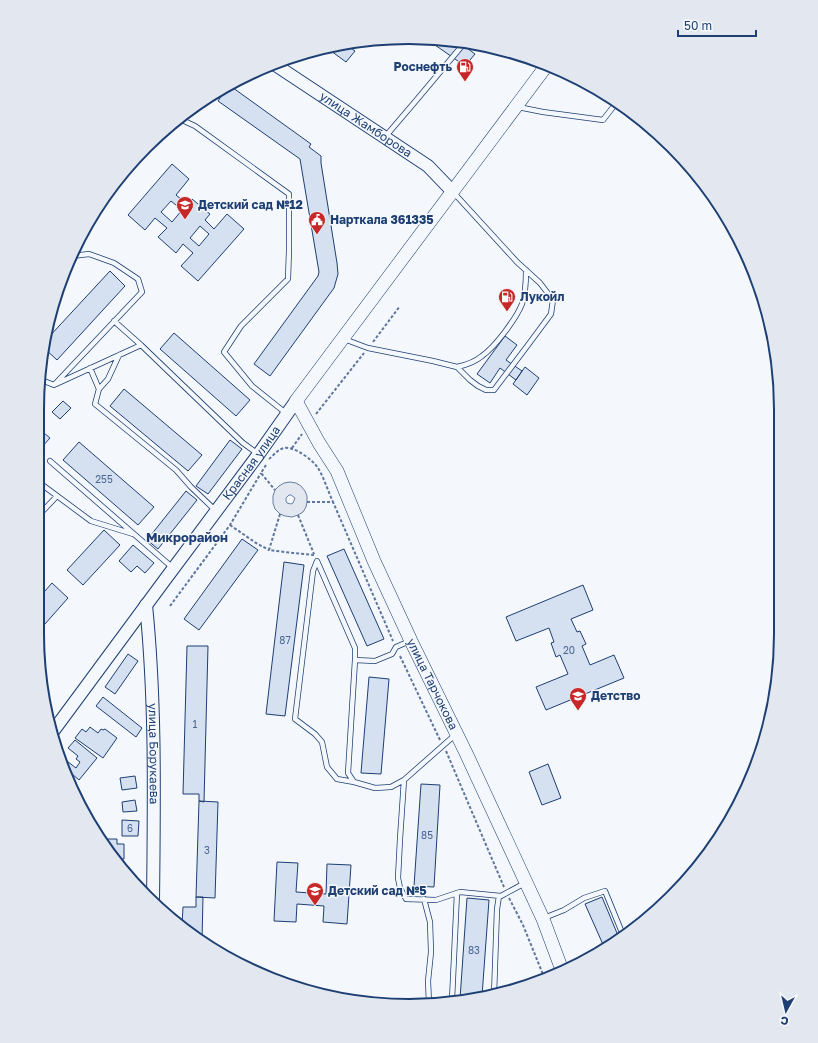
<svg xmlns="http://www.w3.org/2000/svg" width="818" height="1043" font-family="'Golos Text',sans-serif">
<style>
.parking{fill:#e3e8f0;stroke:#687fa3;fill-rule:evenodd}
.building{fill:#d5e0f0;stroke:#1d3f73;fill-rule:evenodd}
.lines{fill:none;stroke-linecap:round;stroke-linejoin:round}
.service-casing{stroke:#1d3f73;stroke-width:6}
.tertiary-casing{stroke:#1d3f73;stroke-width:14}
.secondary-casing{stroke:#1d3f73;stroke-width:14}
.path{stroke:#5e769c;stroke-width:2;stroke-dasharray:3 2;stroke-linecap:butt}
.service{stroke:#f4f7fb;stroke-width:4.5}
.tertiary{stroke:#f4f7fb;stroke-width:12}
.secondary{stroke:#f4f7fb;stroke-width:13}
.labels{text-anchor:middle;stroke-width:3;stroke-linejoin:round;paint-order:stroke}
.number-label{font-size:10px;fill:#4b6792}
.poi-label{font-size:12px;font-weight:bold;fill:#1d3f73;stroke:#f4f7fb;text-anchor:start}
.street-label{font-size:12px;fill:#1d3f73;stroke:#f4f7fb}
.neighbourhood-label{font-size:13px;font-weight:bold;fill:#1d3f73;stroke:#f4f7fb}
.rim{fill:none;stroke:#1d3f73;stroke-width:2}
</style>
<rect width="100%" height="100%" fill="#f4f7fb"/>
<!-- parking -->
<path class="parking" d="M290 482 296 483 301 486 305 491 307 496V502L306 507 303 512 298 515 292 517 285 516 280 514 275 509 273 503V496L275 490 279 486 284 483ZM289 495H291L295 498 293 503 291 504 287 503 286 501V498Z"/>
<!-- building -->
<path class="building" d="M440 39 459 42 475 54 465 66 435 45Z
M345 44 355 51 346 62 327 48Z
M229 85 311 144 309 147 321 156V163L337 263 338 274 334 288 270 376 254 364 318 276 319 272 300 159 218 101Z
M172 164 189 179 176 195 187 204 192 199 210 214 205 220 214 229 227 214 244 229 198 281 181 266 193 253 183 244 176 253 158 237 167 228 155 218 145 230 128 215ZM171 201 182 210 172 222 161 212ZM200 226 209 234 199 246 190 238Z
M110 271 125 286 57 360 45 349 47 339Z
M174 333 250 400 236 416 160 349Z
M505 336 517 345 506 360 522 371 516 380 500 368 490 383 477 374Z
M525 367 539 378 527 395 513 384Z
M124 389 202 455 188 471 110 406Z
M63 401 71 408 60 419 52 412Z
M38 428 50 438 40 449 38 447Z
M230 440 242 449 208 494 196 486Z
M79 442 154 507 138 525 63 460Z
M186 491 197 500 158 549 147 540Z
M104 530 120 545 83 585 67 570Z
M242 539 258 550 199 630 184 619Z
M133 545 154 563 145 573 137 566 131 572 119 561Z
M344 549 384 639 367 646 327 556Z
M284 562 304 565 285 716 266 714Z
M52 583 68 598 37 633V600Z
M583 585 593 610 571 619 577 632 580 631 586 644 582 646 590 665 614 655 624 678 546 710 536 687 568 674 560 655 556 657 551 643 554 642 549 628 516 641 506 617Z
M187 646H208L204 802 199 801V794H183Z
M128 654 138 661 115 694 105 687Z
M369 677 389 679 381 774 361 773Z
M103 697 142 728 136 737 96 706Z
M90 727 98 733 101 729 103 730 105 729 117 738 103 758 75 738 82 729 86 732Z
M75 740 97 758 79 780 65 768 62 759 63 758 76 768 80 762 76 759 78 756 68 748Z
M548 764 561 798 542 805 529 772Z
M135 776 137 788 122 790 120 778Z
M421 784 440 785 434 887 414 886Z
M135 800 137 811 123 812 122 802Z
M199 801 218 802 215 898 196 897Z
M122 820 139 821 138 836H122Z
M104 839H117V844H124V859H119L118 861 104 842Z
M277 862 298 863 296 892 326 894 327 864 351 865 347 924 323 922 324 906 297 904 296 922 274 921Z
M196 897H203L202 940 182 925 183 907H196Z
M602 897 619 938 605 949 585 904Z
M467 898 489 900 482 996 460 999Z"/>
<g class="lines">
<defs>
<path id="service" d="M525 57 544 67
M518 107 543 112 603 120 617 102
M182 120 195 126 289 194V250L288 279 241 326 224 352 252 386 287 414
M385 137 414 103 461 47 467 43
M114 321 141 345 243 443 258 454
M344 339 368 348 433 361 457 367 470 380 478 386 486 390H494L528 345 551 314 553 300 540 283 517 262 453 192
M457 367C466 365 475 362 482 356 495 347 516 319 522 304 526 293 526 281 526 270
M90 368 99 389 95 404 176 470 191 487 215 510
M39 379 54 385 142 292 138 279 114 263 89 254 72 256
M56 384 141 345
M99 389 108 379 119 355
M50 461 173 568
M37 481 91 521 133 534
M37 517 57 496
M355 660 348 773 354 782 375 788 391 787 404 780
M455 735 404 780 400 839 398 878 400 888 406 899 436 900 460 892 501 896 525 883
M354 782 337 779 327 767 322 742 315 734 295 719 313 571 317 561 355 648V660L375 661 392 654 396 647 410 641
M424 899 430 922 431 952 428 981 429 1003
M544 918 564 910 584 898 605 891 623 935
M494 995 497 909 499 896
M452 1000 457 893"/>
<g id="tertiary">
<path id="s1" d="M274 64 428 166 452 191"/>
<path id="s2" d="M146 605C156 704 154 803 153 903"/>
<path id="s3" d="M51 734 164 581 258 455 296 401"/>
</g>
<g id="secondary">
<path id="s4" d="M547 65 296 401 319 443 337 471 374 561 411 641 466 753 543 919 562 970"/>
</g>
</defs>
<!-- service casing -->
<use href="#service" class="service-casing"/>
<!-- tertiary casing -->
<use href="#tertiary" class="tertiary-casing"/>
<!-- secondary casing -->
<use href="#secondary" class="secondary-casing"/>
<!-- path -->
<path class="path" d="M373 342 400 306
M316 414 364 353
M292 448 302 434
M269 459C273 456 278 449 284 448 294 446 313 460 318 468 324 478 328 491 333 502
M266 465 261 473 275 490
M307 502H333L393 641
M280 514 269 550 293 553 314 555
M298 515 314 554
M230 525 256 543 269 550
M170 606 230 525 261 473
M400 656 440 740
M446 751 504 887
M509 898 523 925 544 977"/>
<!-- service -->
<use href="#service" class="service"/>
<!-- tertiary -->
<use href="#tertiary" class="tertiary"/>
<!-- secondary -->
<use href="#secondary" class="secondary"/>
</g>
<!-- icons -->
<defs>
<symbol id="fuel-pin" viewBox="-11 -11 22 30"><path d="M0 17L-7.5 6A9.5 9.5 0 1 1 7.5 6Z" fill="#c62828" stroke="#f4f7fb"/><path d="M-5.5-6h7V0h2V4h1.3V-2.5L3-4.5l.8-.8L6-3V5H2.5V1h-1V6h-7ZM-4.2-4.7v3.2H.2V-4.7Z" fill="#fff"/></symbol>
<symbol id="school-pin" viewBox="-11 -11 22 30"><path d="M0 17L-7.5 6A9.5 9.5 0 1 1 7.5 6Z" fill="#c62828" stroke="#f4f7fb"/><path d="M0-5L7-2L0 1L-7-2ZM-4 1L0 2.5L4 1V4Q0 6-4 4Z" fill="#fff"/></symbol>
<symbol id="civic-pin" viewBox="-11 -11 22 30"><path d="M0 17L-7.5 6A9.5 9.5 0 1 1 7.5 6Z" fill="#c62828" stroke="#f4f7fb"/><path d="M-.6-6.5H3V-4.5H.6V-3L4-1V1h2V6H-6V1h2V-1L-.6-3ZM-1.2 2.5V6h2.4V2.5Z" fill="#fff"/></symbol>
</defs>
<g fill-rule="evenodd">
<use href="#fuel-pin" x="455" y="57" width="20" height="27"/>
<use href="#school-pin" x="175" y="195" width="20" height="27"/>
<use href="#civic-pin" x="307" y="210" width="20" height="27"/>
<use href="#fuel-pin" x="497" y="287" width="20" height="27"/>
<use href="#school-pin" x="568" y="686" width="20" height="27"/>
<use href="#school-pin" x="305" y="881" width="20" height="27"/>
</g>
<g class="labels">
<!-- number labels -->
<g class="number-label">
<text x="104" y="483">255</text>
<text x="285" y="644">87</text>
<text x="569" y="654">20</text>
<text x="195" y="728">1</text>
<text x="130" y="832">6</text>
<text x="427" y="839">85</text>
<text x="207" y="854">3</text>
<text x="474" y="954">83</text>
</g>
<!-- poi labels -->
<g class="poi-label">
<text x="452" y="71" text-anchor="end">Роснефть</text>
<text x="198" y="209">Детский сад №12</text>
<text x="330" y="224">Нарткала 361335</text>
<text x="520" y="301">Лукойл</text>
<text x="591" y="700">Детство</text>
<text x="328" y="895">Детский сад №5</text>
</g>
<!-- street labels -->
<g class="street-label">
<text dy="4" stroke="none"><textPath href="#s1" startOffset="110">улица Жамборова</textPath></text>
<text dy="4" stroke="none"><textPath href="#s3" startOffset="337">Красная улица</textPath></text>
<text dy="4" stroke="none"><textPath href="#s4" startOffset="734">улица Тарчокова</textPath></text>
<text dy="4" stroke="none"><textPath href="#s2" startOffset="149">улица Борукаева</textPath></text>
</g>
<!-- neighbourhood labels -->
<g class="neighbourhood-label">
<text x="187" y="542">Микрорайон</text>
</g>
</g>
<!-- crop -->
<path d="M0 0H818V1043H0ZM409 44H409A365 365 0 0 1 774 409V634A365 365 0 0 1 409 999H409A365 365 0 0 1 44 634V409A365 365 0 0 1 409 44Z" fill="#e3e8f0" fill-rule="evenodd"/>
<path class="rim" d="M409 44H409A365 365 0 0 1 774 409V634A365 365 0 0 1 409 999H409A365 365 0 0 1 44 634V409A365 365 0 0 1 409 44Z"/>
<!-- north arrow -->
<g transform="translate(786 1011) rotate(188)" stroke="#f4f7fb" stroke-width="3" paint-order="stroke">
<path d="M0-3L7 15L0 10L-7 15Z" fill="#1d3f73"/>
<text y="-6" font-size="11" font-weight="bold" text-anchor="middle" fill="#1d3f73">С</text>
</g>
<!-- scale -->
<path d="M678 30v6h78v-6" fill="none" stroke="#1d3f73" stroke-width="2"/>
<text x="684" y="30" font-size="12" fill="#1d3f73" stroke="#f4f7fb" stroke-width="3" paint-order="stroke">50 m</text>
</svg>
